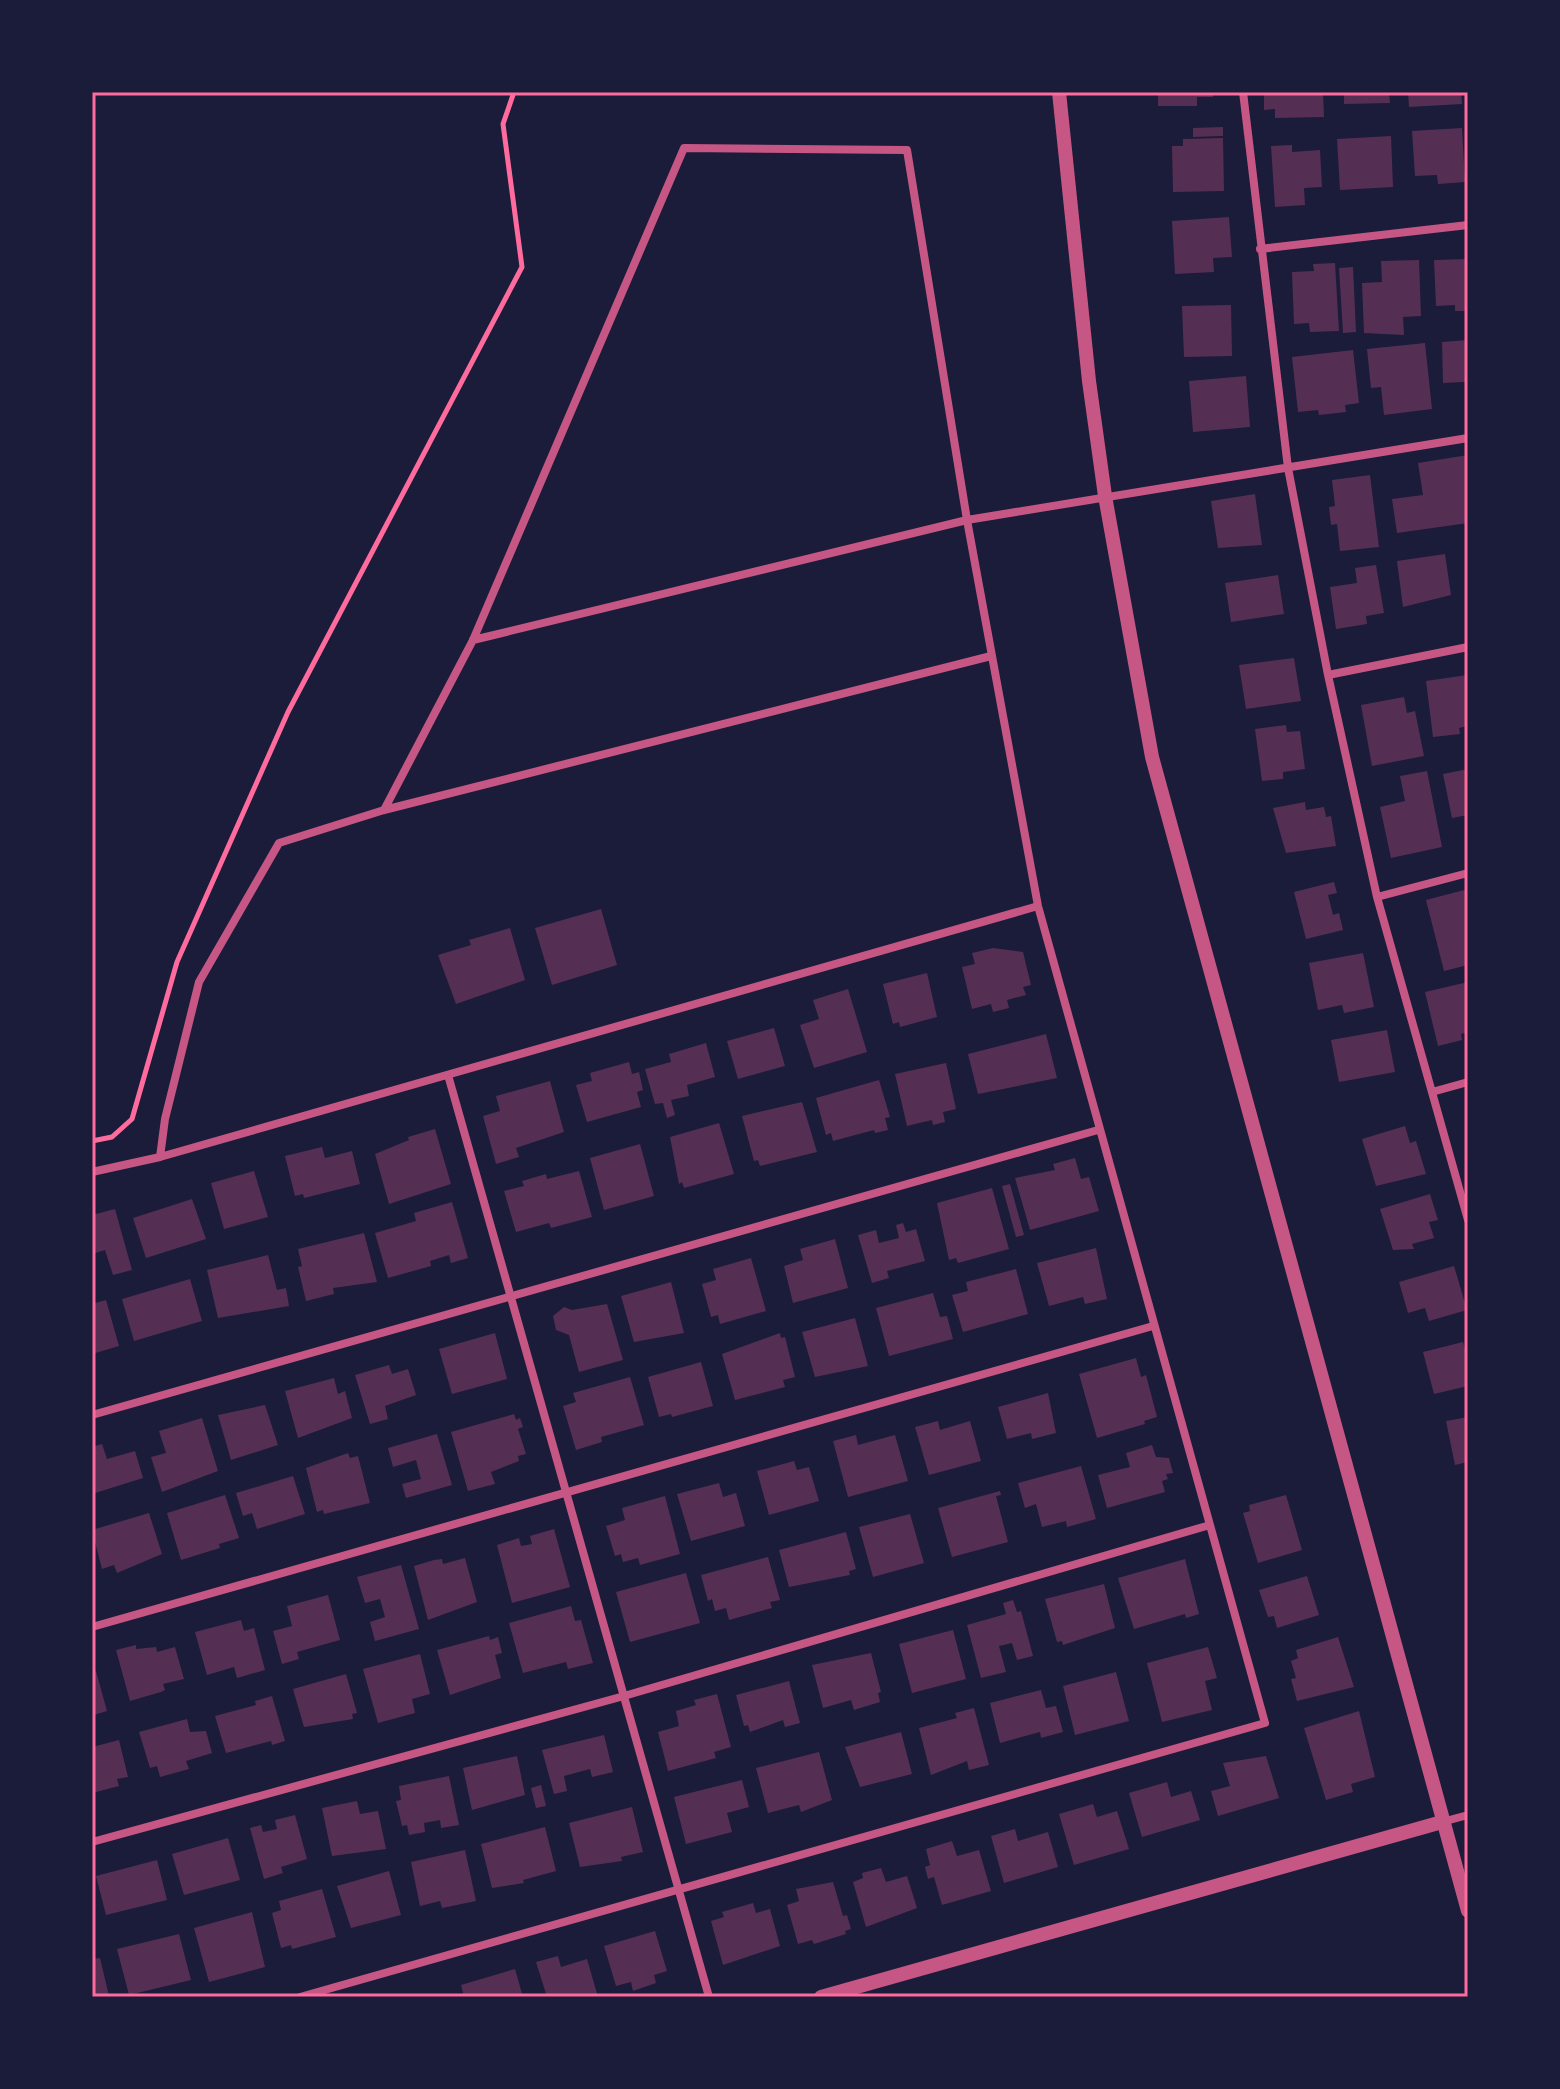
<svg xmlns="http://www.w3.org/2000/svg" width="1560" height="2089" font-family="'Roboto Condensed',sans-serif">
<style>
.building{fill:#542f53}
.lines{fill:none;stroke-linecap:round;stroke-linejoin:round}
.path{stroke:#ff6b9d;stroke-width:5}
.minor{stroke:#c65784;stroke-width:8}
.tertiary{stroke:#c65784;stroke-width:14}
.neatline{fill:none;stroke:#ff6b9d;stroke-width:3}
</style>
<rect width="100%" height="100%" fill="#1b1b3a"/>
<!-- building -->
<path class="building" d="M1158 92H1213V97H1197V106H1158Z
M1264 92H1323L1324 117 1275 118V109L1264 110Z
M1344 92H1389L1390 103 1344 104Z
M1408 92H1461L1462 104 1409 107Z
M1223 127V136L1193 137V128Z
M1462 128 1465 182 1438 184 1437 175 1415 176 1412 131Z
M1391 136 1393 187 1340 190 1337 139Z
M1223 138 1224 191 1173 192 1172 146H1183V139Z
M1292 145V152L1320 150 1322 187 1304 188 1305 205 1275 207 1271 146Z
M1229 217 1232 257 1213 258 1214 272 1175 274 1172 221Z
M1468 259 1466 311H1455V305L1436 306 1434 260Z
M1419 260 1421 316 1403 317 1404 335 1364 333 1362 283 1382 282 1381 261Z
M1335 263 1339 331 1310 332 1309 323 1294 324 1292 272 1314 271 1313 264Z
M1353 267 1356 332 1343 333 1339 268Z
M1231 305 1232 356 1184 357 1182 306Z
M1468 340V385L1464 382 1443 383 1442 342Z
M1425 343 1432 409 1384 415 1381 387 1371 388 1367 349Z
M1353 350 1359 403 1345 405 1346 412 1319 415 1318 410 1298 412 1292 357Z
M1246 376 1250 427 1193 432 1189 381Z
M1468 455V523L1397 533 1392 499 1423 495 1418 463Z
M1370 475 1379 547 1340 551 1337 524 1331 525 1329 507 1335 506 1332 480Z
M1255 494 1262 545 1218 548 1211 501Z
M1445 554 1451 595 1403 607 1397 561Z
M1376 565 1384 613 1366 616 1367 624 1336 629 1330 587 1357 583 1355 568Z
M1278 575 1284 614 1231 622 1225 583Z
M1294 658 1301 701 1246 709 1239 665Z
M1467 675 1468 726 1459 728 1460 734 1433 737 1426 681Z
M1404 697 1407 713 1415 711 1424 756 1372 766 1361 705Z
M1286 725 1287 732 1300 731 1305 769 1283 772V779L1262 781 1255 729Z
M1468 769V815L1452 818 1443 774Z
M1427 771 1442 847 1391 858 1380 807 1405 801 1400 776Z
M1305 802 1306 810 1324 807 1326 817 1331 816 1336 846 1286 853 1273 808Z
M1334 882 1337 893 1328 895 1333 915 1339 913 1343 930 1306 939 1294 892Z
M1468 889V965L1444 971 1426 900Z
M601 909 617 965 552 985 535 928Z
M510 928 525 980 456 1004 438 955 471 945 469 940Z
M993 948 1023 952 1031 985 1023 987 1026 995 1007 1000 1009 1008 993 1012 991 1004 972 1009 962 967 975 964 972 953Z
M1363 953 1374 1007 1344 1013 1342 1005 1318 1010 1309 963Z
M927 973 937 1017 900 1027 899 1022 893 1024 883 984Z
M1468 982V1032L1461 1034 1462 1040 1438 1046 1425 992Z
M848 989 867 1052 814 1068 800 1025 819 1019 813 1000Z
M774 1028 785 1066 738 1079 727 1041Z
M1387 1030 1395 1072 1339 1082 1331 1040Z
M1046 1034 1057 1078 978 1094 968 1054Z
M706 1043 715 1077 687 1085 689 1096 671 1100 675 1115 667 1118 663 1103 655 1104 645 1069 671 1062 669 1054Z
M629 1062 632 1074 639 1072 643 1090 637 1092 641 1107 587 1122 576 1085 592 1081 590 1073Z
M946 1063 956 1109 943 1112 945 1122 933 1125 932 1120 907 1126 895 1074Z
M879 1080 890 1117 885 1118 888 1130 875 1133 874 1130 833 1141 831 1133 826 1135 816 1098Z
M550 1081 564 1132 516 1148 519 1157 496 1164 483 1116 500 1111 496 1096Z
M802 1102 817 1152 760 1166 758 1160 754 1161 742 1116Z
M719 1123 734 1174 684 1188 682 1182 679 1184 670 1137Z
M1405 1126 1410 1143 1416 1141 1426 1174 1376 1186 1362 1139Z
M435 1129 451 1184 389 1204 375 1154 409 1140 408 1137Z
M640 1144 654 1196 604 1210 590 1158Z
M322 1147 325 1158 352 1151 360 1184 304 1198 303 1194 295 1196 285 1156Z
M1075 1158 1081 1179 1089 1177 1099 1211 1030 1230 1015 1178 1055 1170 1053 1164Z
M254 1171 268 1217 224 1229 211 1183Z
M579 1171 592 1217 551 1228 549 1223 516 1232 504 1191 524 1186 522 1181 546 1174 547 1179Z
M1010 1184 1024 1235 1016 1237 1002 1186Z
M992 1188 1009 1249 958 1263 956 1258 949 1260 937 1203Z
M1430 1194 1438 1220 1429 1222 1434 1238 1412 1244 1414 1249 1393 1250 1380 1209Z
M192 1199 206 1239 146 1258 133 1218Z
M452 1202 468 1258 451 1263 449 1255 430 1261 431 1266 388 1278 375 1233 416 1221 414 1213Z
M115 1209 132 1270 113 1275 105 1250 92 1254V1215Z
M903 1223 906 1232 916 1229 925 1261 887 1271 889 1278 872 1283 858 1235 876 1230 879 1243 899 1238 896 1225Z
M364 1233 377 1282 333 1288 334 1294 306 1301 298 1267 302 1266 298 1249Z
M835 1239 848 1288 793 1303 784 1266 803 1260 800 1249Z
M1096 1248 1107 1299 1085 1304 1083 1297 1049 1306 1037 1263Z
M268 1255 277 1290 286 1288 289 1306 218 1318 207 1270Z
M751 1258 766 1311 720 1324 718 1315 711 1317 702 1284 716 1280 713 1269Z
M1454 1266 1467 1310 1429 1321 1425 1308 1408 1313 1399 1282Z
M1016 1269 1028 1314 963 1332 952 1295 968 1291 966 1282Z
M190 1279 202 1321 134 1341 122 1299Z
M671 1282 684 1333 634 1342 621 1296Z
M933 1293 940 1317 947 1316 953 1339 889 1356 876 1308Z
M106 1300 119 1346 92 1354V1304Z
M607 1304 623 1360 579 1372 569 1335 556 1330 553 1316 564 1307 572 1310Z
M855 1318 868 1366 815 1377 802 1332Z
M495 1333 507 1379 452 1394 439 1349Z
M780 1333 781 1338 785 1337 795 1377 783 1380 785 1387 735 1400 722 1354Z
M1463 1342 1468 1360V1386L1434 1394 1423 1352Z
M1136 1358 1141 1377 1146 1375 1157 1417 1144 1421 1145 1424 1097 1438 1079 1374Z
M701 1362 713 1406 672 1417 671 1414 659 1417 648 1377Z
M389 1365 392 1374 408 1369 416 1395 385 1406 388 1419 370 1424 355 1375Z
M630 1377 644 1425 601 1437 602 1442 576 1450 563 1406 576 1402 573 1393Z
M334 1378 338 1394 345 1391 352 1418 298 1438 285 1391Z
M1048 1393 1056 1433 1032 1439 1031 1433 1007 1439 998 1407Z
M265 1405 278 1445 231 1460 218 1415Z
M514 1414 516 1420 520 1418 523 1427 518 1429 526 1454 518 1456 519 1461 491 1472 495 1484 468 1491 451 1432Z
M1468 1417V1462L1455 1465 1446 1421Z
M202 1418 218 1471 162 1492 151 1457 166 1453 159 1431Z
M938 1421 940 1430 970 1421 981 1461 929 1475 915 1427Z
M437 1434 452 1485 406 1498 402 1484 421 1479 416 1460 393 1467 388 1448Z
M856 1435 858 1445 895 1435 908 1481 848 1497 833 1441Z
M102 1444 107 1459 135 1451 143 1478 92 1494V1447Z
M1152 1445 1156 1457 1169 1458 1173 1473 1166 1474 1168 1479 1162 1481 1165 1492 1107 1508 1098 1475 1130 1467 1126 1453Z
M348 1453 350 1458 358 1456 370 1503 324 1514 323 1510 317 1512 306 1468Z
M794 1461 797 1470 809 1467 819 1501 769 1515 757 1471Z
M1081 1466 1096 1519 1067 1527 1066 1521 1042 1527 1036 1504 1025 1508 1018 1483Z
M293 1476 305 1514 257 1529 252 1513 243 1516 236 1493Z
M719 1483 723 1497 736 1493 745 1526 691 1541 677 1494Z
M1000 1491 1001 1495 996 1496 1008 1542 952 1557 938 1508Z
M225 1495 239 1538 219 1544 220 1548 181 1560 167 1513Z
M1286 1495 1302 1550 1258 1563 1243 1513 1250 1511 1249 1505Z
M665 1496 680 1554 640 1565 638 1558 623 1562 621 1554 615 1556 606 1526 625 1520 622 1508Z
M149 1513 162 1554 117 1573 114 1565 102 1569 92 1530Z
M910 1514 924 1563 873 1577 859 1527Z
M554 1529 570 1587 512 1603 497 1545 519 1538 521 1546 532 1544 530 1536Z
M846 1532 856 1569 849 1571 850 1575 789 1587 779 1550Z
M768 1557 780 1600 770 1602 772 1608 729 1620 726 1608 715 1611 712 1599 708 1601 701 1575Z
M465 1558 477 1602 428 1620 414 1566 434 1560 442 1559 443 1564Z
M1185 1559 1199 1614 1186 1618 1185 1614 1134 1629 1118 1578Z
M401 1565 419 1629 375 1641 370 1622 385 1617 380 1599 365 1603 357 1577Z
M686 1573 700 1623 630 1642 616 1592Z
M1307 1576 1319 1615 1277 1628 1274 1616 1268 1617 1259 1590Z
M1104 1584 1115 1628 1063 1645 1062 1641 1057 1642 1045 1599Z
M328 1595 340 1640 297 1652 299 1659 282 1664 273 1631 292 1626 287 1606Z
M1013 1600 1017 1612 1021 1611 1033 1656 1017 1660 1012 1643 999 1646 1006 1672 981 1678 967 1625 1006 1614 1003 1603Z
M571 1606 575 1621 581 1620 593 1663 568 1669 566 1662 523 1673 509 1623Z
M241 1620 244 1631 254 1628 265 1670 237 1678 234 1667 207 1675 195 1632Z
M953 1630 966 1679 912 1693 899 1644Z
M489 1636 490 1640 498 1637 502 1653 495 1655 501 1678 450 1695 437 1650Z
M1338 1637 1354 1687 1297 1701 1291 1679 1296 1678 1291 1661 1298 1658 1296 1650Z
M136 1645V1649L156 1647 157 1652 175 1647 184 1679 163 1684 165 1690 161 1692 130 1701 116 1650Z
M1208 1647 1217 1678 1205 1681 1212 1710 1162 1722 1147 1663Z
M871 1653 881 1692 878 1693 880 1702 854 1710 851 1700 823 1708 812 1665Z
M420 1654 430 1694 412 1699 415 1713 378 1723 363 1669Z
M96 1671 107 1711 94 1715 95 1722 92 1723V1672Z
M1116 1672 1129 1721 1075 1735 1063 1686Z
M346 1674 357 1713 352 1714 353 1719 304 1727 293 1689Z
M789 1681 800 1723 785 1727 783 1720 750 1732 748 1725 744 1726 736 1695Z
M1041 1690 1046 1708 1056 1706 1063 1732 1041 1738 1040 1732 1000 1743 990 1703Z
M717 1694 731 1747 714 1752 716 1758 668 1771 658 1732 679 1726 676 1711 696 1705 694 1700Z
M272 1696 285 1741 272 1745 271 1741 226 1753 215 1716 256 1705 255 1701Z
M974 1708 989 1765 969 1770 967 1761 931 1775 919 1728 957 1718 955 1713Z
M1359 1711 1375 1777 1351 1784 1353 1792 1326 1800 1304 1728Z
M187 1719 190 1732 206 1731 212 1753 186 1761 189 1769 160 1777 157 1766 150 1768 139 1732Z
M901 1732 912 1774 860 1787 845 1747Z
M604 1735 613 1772 592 1777 590 1769 564 1776 567 1791 554 1794 542 1750Z
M119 1740 128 1777 117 1779 119 1786 92 1793V1747Z
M819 1752 832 1800 801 1812 799 1805 768 1813 756 1768Z
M517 1756 525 1795 472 1810 463 1768Z
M1266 1756 1279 1798 1218 1816 1211 1791 1230 1786 1223 1763Z
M449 1776 459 1825 441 1828 440 1820 424 1823 425 1832 409 1835 407 1825 402 1826 396 1801 401 1800 399 1786Z
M742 1780 749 1807 727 1813 732 1832 686 1844 674 1797Z
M1167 1782 1171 1797 1191 1791 1200 1820 1142 1837 1129 1793Z
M541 1785 546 1806 536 1808 531 1788Z
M357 1801 360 1814 378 1811 386 1849 332 1856 322 1808Z
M1093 1804 1097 1817 1117 1811 1129 1849 1074 1865 1059 1814Z
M632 1807 643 1852 621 1857 622 1861 580 1867 569 1823Z
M295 1815 307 1859 281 1867 283 1873 264 1879 250 1828 261 1825 263 1832 277 1829 275 1820Z
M545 1827 556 1871 523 1880 524 1883 492 1888 481 1844Z
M1015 1829 1018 1841 1048 1832 1058 1867 1004 1883 991 1836Z
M228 1838 240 1880 184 1895 172 1854Z
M952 1841 957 1856 979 1850 991 1891 942 1905 934 1877 928 1879 925 1867 930 1865 926 1849Z
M465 1850 476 1901 442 1908 440 1901 420 1906 411 1862Z
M157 1860 167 1900 106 1915 96 1876Z
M881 1868 886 1882 907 1876 917 1908 866 1927 853 1882 863 1878 862 1873Z
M389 1871 401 1915 351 1928 337 1886Z
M833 1882 843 1916 847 1915 851 1929 845 1931 846 1934 814 1944 812 1940 798 1944 787 1905 799 1901 796 1889Z
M322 1889 336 1937 292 1949 291 1945 281 1948 272 1913 281 1910 279 1901Z
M753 1903 756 1913 770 1909 780 1946 723 1965 711 1921 724 1917 722 1912Z
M252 1912 265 1967 209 1982 194 1928Z
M655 1931 667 1971 654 1975 656 1983 633 1991 631 1982 616 1986 604 1946Z
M179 1934 191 1980 129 1995 117 1949Z
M558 1956 561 1967 587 1959 598 1997H547L536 1962Z
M100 1958 109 1996 92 1997V1959Z
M515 1969 523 1997H464L461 1985Z"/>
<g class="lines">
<!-- path -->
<path class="path" d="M92 1141 112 1137 132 1119 177 962 288 712 522 267 503 124 514 92"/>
<!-- minor -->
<path class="minor" d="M1243 92 1288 468 1328 675 1377 897 1468 1220
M1260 249 1468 225
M473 640 967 520 1468 438
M1328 675 1468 647
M1377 897 1468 873
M448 1075 709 1997
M1432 1092 1468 1082
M160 1157 165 1119 199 982 279 843 384 810 991 656
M92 1172 160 1157 1038 906
M92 1415 1098 1130
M92 1627 1153 1326
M1442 1822 1468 1815
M92 1842 624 1696 1210 1525
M300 1997 1265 1723 1038 906 967 520 907 150 684 148 473 640 384 810"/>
<!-- tertiary -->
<path class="tertiary" d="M1059 92 1089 381 1105 496 1152 757 1468 1911
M821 1997 1442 1822"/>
</g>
<!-- border -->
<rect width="1560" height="2089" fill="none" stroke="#1b1b3a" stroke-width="188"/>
<rect x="94" y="94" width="1372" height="1901" class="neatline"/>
</svg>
